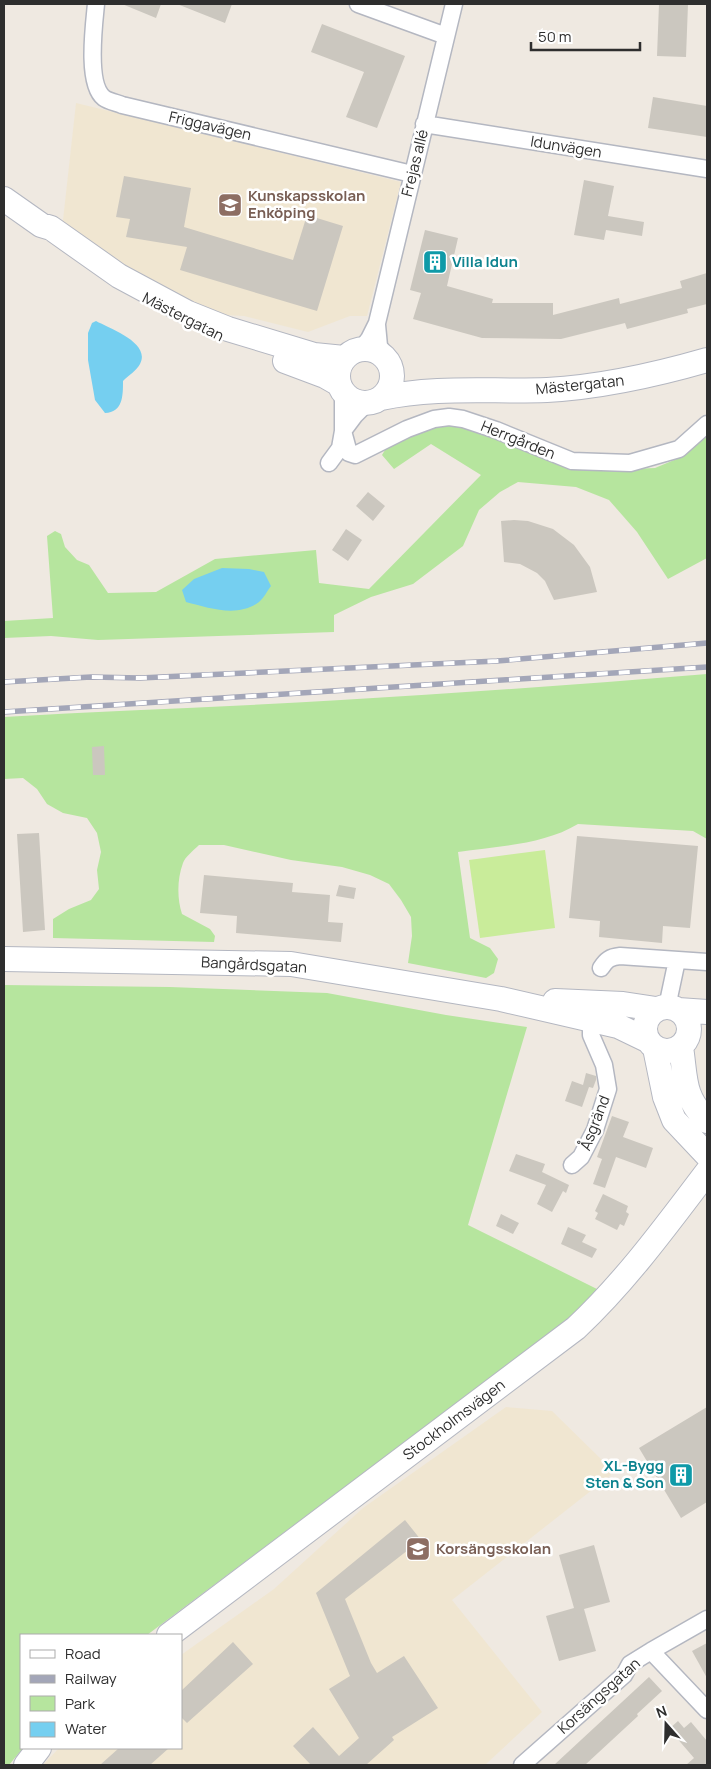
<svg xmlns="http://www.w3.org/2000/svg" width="711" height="1769" font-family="Manrope,sans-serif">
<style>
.education{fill:#f0e6d1}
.green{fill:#b6e59e}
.pitch{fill:#c9ec9a}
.water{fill:#75cff0}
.building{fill:#cbc7bf}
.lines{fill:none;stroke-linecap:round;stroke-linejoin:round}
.street-casing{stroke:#b4b7c1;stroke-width:19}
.secondary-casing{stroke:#b4b7c1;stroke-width:26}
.street{stroke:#fff;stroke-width:16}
.secondary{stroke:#fff;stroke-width:24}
.rail-casing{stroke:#a3a6b8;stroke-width:5.5}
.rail{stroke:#fff;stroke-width:4;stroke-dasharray:11;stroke-linecap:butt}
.labels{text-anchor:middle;stroke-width:5;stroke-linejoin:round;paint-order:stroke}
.street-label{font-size:15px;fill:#2e2e2e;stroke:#fff}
.education-label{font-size:15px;font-weight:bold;fill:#785e54;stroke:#fff;text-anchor:start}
.culture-label{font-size:15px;font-weight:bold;fill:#0d838f;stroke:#fff;text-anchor:start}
</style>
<rect width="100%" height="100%" fill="#efe9e1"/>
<!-- education -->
<path class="education" d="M76 103 401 182 367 316H350L308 332 244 316 205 314 62 229Z
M506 1407 552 1411 603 1461 611 1475 452 1600 542 1712 485 1765H43L59 1748H181V1655L274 1589 363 1508Z"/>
<!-- green -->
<path class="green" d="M449 423 630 469 655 468 679 458 707 433V558L668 579 637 532 609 500 576 487 518 482 500 492 479 510 463 546 413 584 371 597 334 615V632L98 640 51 636 4 638V621L53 618 47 536 55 531 61 534 65 547 77 560 89 565 108 593 156 592 215 559 316 550 319 583 369 589 481 475 431 444 394 469 382 455 388 445 436 425Z
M707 674V839L693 831 578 824C543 845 498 846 458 852L470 938 490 948 498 959 494 973 486 978 408 963 412 936 411 917 401 900 389 884 370 875 342 867 291 860 224 845H199C194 850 185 857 183 863 177 879 177 899 182 914L210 929 215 936 214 942 53 938V919L69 909 91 900 99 889 97 870 101 852 97 833 87 818 63 813 47 804 37 789 23 778 4 779V717C116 710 228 707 341 700 463 693 585 684 707 674Z
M4 985 170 987 327 993 446 1015 527 1027 468 1225 599 1290 565 1322 147 1635H21V1748H23L9 1765H4Z"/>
<!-- pitch -->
<path class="pitch" d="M545 850 555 928 480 938 469 860Z"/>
<!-- water -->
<path class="water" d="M96 321C111 329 151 343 140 364 137 370 128 376 123 381 123 396 123 412 105 413L95 400 88 360V333L92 323Z
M222 568 249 569 264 572 271 586C267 591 264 598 259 602 238 618 209 608 186 602L182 590 194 579Z"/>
<!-- building -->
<path class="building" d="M122 4H161L156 18Z
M177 4H232L225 23Z
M659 4H688L686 57 657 56Z
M322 24 405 56 377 128 346 117 364 72 311 52Z
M653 97 707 106V137L648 128Z
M124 176 191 188 184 227 293 260 307 215 343 226 317 311 180 270 187 247 126 237 130 219 116 217Z
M584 180 614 186 608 216 644 222 642 236 606 230 604 240 574 235Z
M425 230 458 238 447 286 493 299 492 303H553V315L619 298 620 304 682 288 680 281 707 273V304L687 309 688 313 627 329 625 323 561 339 482 338 413 319 421 293 410 290Z
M368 492 385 506 373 521 356 506Z
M514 520 528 521 553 529 574 545 590 567 597 592 554 600 545 581 537 573 520 564 504 562 501 521Z
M346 529 362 540 348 561 332 550Z
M104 746 105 775H93L92 747Z
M39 833 45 930 23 932 17 834Z
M577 836 698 846 690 928 663 926 662 943 599 937 600 921 569 918Z
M204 875 293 883 292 892 330 895 328 922 343 923 341 942 236 933 237 916 200 913Z
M339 885 356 888 354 899 336 896Z
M586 1073 596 1076V1080L593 1088 589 1087 582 1107 565 1101 572 1081 583 1085Z
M612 1116 629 1122 623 1137 653 1148 646 1168 616 1157 605 1188 593 1184 602 1159 597 1157Z
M516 1154 545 1164 542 1172 569 1185 566 1193 563 1191 552 1212 537 1204 546 1185 509 1171Z
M603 1194 628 1206 626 1212 629 1214 624 1226 620 1224 617 1230 595 1219 598 1213 595 1211Z
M501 1214 519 1223 513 1234 496 1226Z
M568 1227 586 1235 582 1242 597 1249 592 1258 561 1244Z
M707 1407V1502L681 1518 639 1448Z
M405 1520 421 1540 345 1599 371 1663 377 1673 404 1656 438 1708 392 1737 394 1740 366 1765H311L293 1746 313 1727 339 1756 359 1738 329 1689 350 1676 316 1593Z
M594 1545 610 1602 584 1609 596 1651 559 1661 546 1616 574 1608 559 1555Z
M233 1642 253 1664 187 1723 181 1717V1691Z
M707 1643V1678L692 1651Z
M649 1677 662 1691 637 1714 638 1716 585 1765H554Z
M678 1721 684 1728 691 1722 707 1741V1765H686L694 1758 669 1729Z
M119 1748H169L150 1765H100Z"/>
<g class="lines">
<defs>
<path id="street" d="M96 4C94 25 86 84 104 98 108 101 117 103 122 105L412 174
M358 4 446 36
M424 124 707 169
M377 325 379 346 386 358
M362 348 369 339 377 323 454 4
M343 431 349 453 355 455 407 429 434 419 449 417 463 419 496 430 572 461 630 463 679 449 707 424
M343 431 355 415 367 403
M329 463 340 448 343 431V392
M601 968C606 960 610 957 620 956L707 962
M667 1007 677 960
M572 1165 581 1157 595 1130 608 1089 604 1065 591 1035V1020
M651 1651 707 1710
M522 1765 624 1675 630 1664 651 1651 707 1619"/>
<path id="secondary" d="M4 199 41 225 51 228 119 276 188 313 228 329 314 355 344 358
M338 376a27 27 0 1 1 54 0a27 27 0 1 1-54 0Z
M285 361 325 376 339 384
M381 398C435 386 491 392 547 390 602 387 655 375 707 360
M4 959 291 964 501 999 618 1026 647 1040
M555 1001 623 1004 656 1009
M645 1029a22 22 0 1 1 44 0a22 22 0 1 1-44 0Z
M678 1010 707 1012
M681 1047C686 1079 682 1095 707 1121
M655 1048 665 1097 674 1120 707 1155
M169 1635 576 1328C626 1281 666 1226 707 1172
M26 1765 39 1748"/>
</defs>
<!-- street casing -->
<use href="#street" class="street-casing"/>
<!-- secondary casing -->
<use href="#secondary" class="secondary-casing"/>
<!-- street -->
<use href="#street" class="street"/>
<!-- secondary -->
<use href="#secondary" class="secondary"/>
<defs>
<path id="rail" d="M4 682 91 677 140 678 497 661 707 643
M4 712 707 667"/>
</defs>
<!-- rail casing -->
<use href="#rail" class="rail-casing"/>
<!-- rail -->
<use href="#rail" class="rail"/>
</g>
<!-- icons -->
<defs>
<symbol id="school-square" viewBox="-11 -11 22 22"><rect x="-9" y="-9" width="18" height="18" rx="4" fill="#8d6e63" stroke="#fff"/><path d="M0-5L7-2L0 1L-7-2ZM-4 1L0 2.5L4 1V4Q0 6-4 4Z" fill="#fff"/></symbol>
<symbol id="building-square" viewBox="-11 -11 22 22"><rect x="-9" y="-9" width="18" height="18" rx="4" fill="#0f9aa8" stroke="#fff"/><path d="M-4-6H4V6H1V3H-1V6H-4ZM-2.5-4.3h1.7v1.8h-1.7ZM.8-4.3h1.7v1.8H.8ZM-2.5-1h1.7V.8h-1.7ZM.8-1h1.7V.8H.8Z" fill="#fff"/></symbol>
</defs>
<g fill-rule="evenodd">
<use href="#school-square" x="216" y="191" width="28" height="28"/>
<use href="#building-square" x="421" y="248" width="28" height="28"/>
<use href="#building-square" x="667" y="1461" width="28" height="28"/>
<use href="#school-square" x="404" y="1535" width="28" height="28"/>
</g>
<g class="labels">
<!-- street labels -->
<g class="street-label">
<text transform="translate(210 126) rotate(13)" y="5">Friggavägen</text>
<text transform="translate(566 147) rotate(9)" y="5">Idunvägen</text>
<text transform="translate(415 163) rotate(-76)" y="5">Frejas allé</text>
<text transform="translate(183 317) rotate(27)" y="5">Mästergatan</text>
<text transform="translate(580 385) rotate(-6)" y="5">Mästergatan</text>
<text transform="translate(518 440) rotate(22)" y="5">Herrgården</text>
<text transform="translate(254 965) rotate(3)" y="5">Bangårdsgatan</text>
<text transform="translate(595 1123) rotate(-69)" y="5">Åsgränd</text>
<text transform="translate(454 1420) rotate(-37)" y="5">Stockholmsvägen</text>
<text transform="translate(599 1696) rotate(-42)" y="5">Korsängsgatan</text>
</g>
<!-- education labels -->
<g class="education-label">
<text x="248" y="201">Kunskapsskolan<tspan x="248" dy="17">Enköping</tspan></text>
<text x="436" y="1554">Korsängsskolan</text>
</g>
<!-- culture labels -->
<g class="culture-label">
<text x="452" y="267">Villa Idun</text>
<text x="664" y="1471" text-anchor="end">XL-Bygg<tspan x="664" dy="17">Sten &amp; Son</tspan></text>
</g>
</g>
<!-- border -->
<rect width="711" height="1769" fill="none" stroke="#2e2e2e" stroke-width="10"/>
<!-- legend -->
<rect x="20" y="1634" width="162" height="115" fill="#ffffff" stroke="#ababab"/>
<rect x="30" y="1650" width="25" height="8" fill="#ffffff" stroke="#ababab"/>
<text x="65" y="1659" font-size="15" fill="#2e2e2e">Road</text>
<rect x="30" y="1675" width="25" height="8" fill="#a3a6b8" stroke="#ababab"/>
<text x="65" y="1684" font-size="15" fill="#2e2e2e">Railway</text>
<rect x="30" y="1696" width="25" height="15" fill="#b6e59e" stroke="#ababab"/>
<text x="65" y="1709" font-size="15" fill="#2e2e2e">Park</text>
<rect x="30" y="1722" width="25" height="15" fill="#75cff0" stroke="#ababab"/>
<text x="65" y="1734" font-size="15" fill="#2e2e2e">Water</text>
<!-- north arrow -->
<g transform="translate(666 1724) rotate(340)" stroke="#ffffff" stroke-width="4" paint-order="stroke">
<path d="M0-4L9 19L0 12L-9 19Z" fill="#2e2e2e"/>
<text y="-8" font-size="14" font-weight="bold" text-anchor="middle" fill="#2e2e2e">N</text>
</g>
<!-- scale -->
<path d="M531 42v8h109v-8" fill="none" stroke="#2e2e2e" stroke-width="2.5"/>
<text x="538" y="42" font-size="15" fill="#2e2e2e" stroke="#ffffff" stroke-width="4" paint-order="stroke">50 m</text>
</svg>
